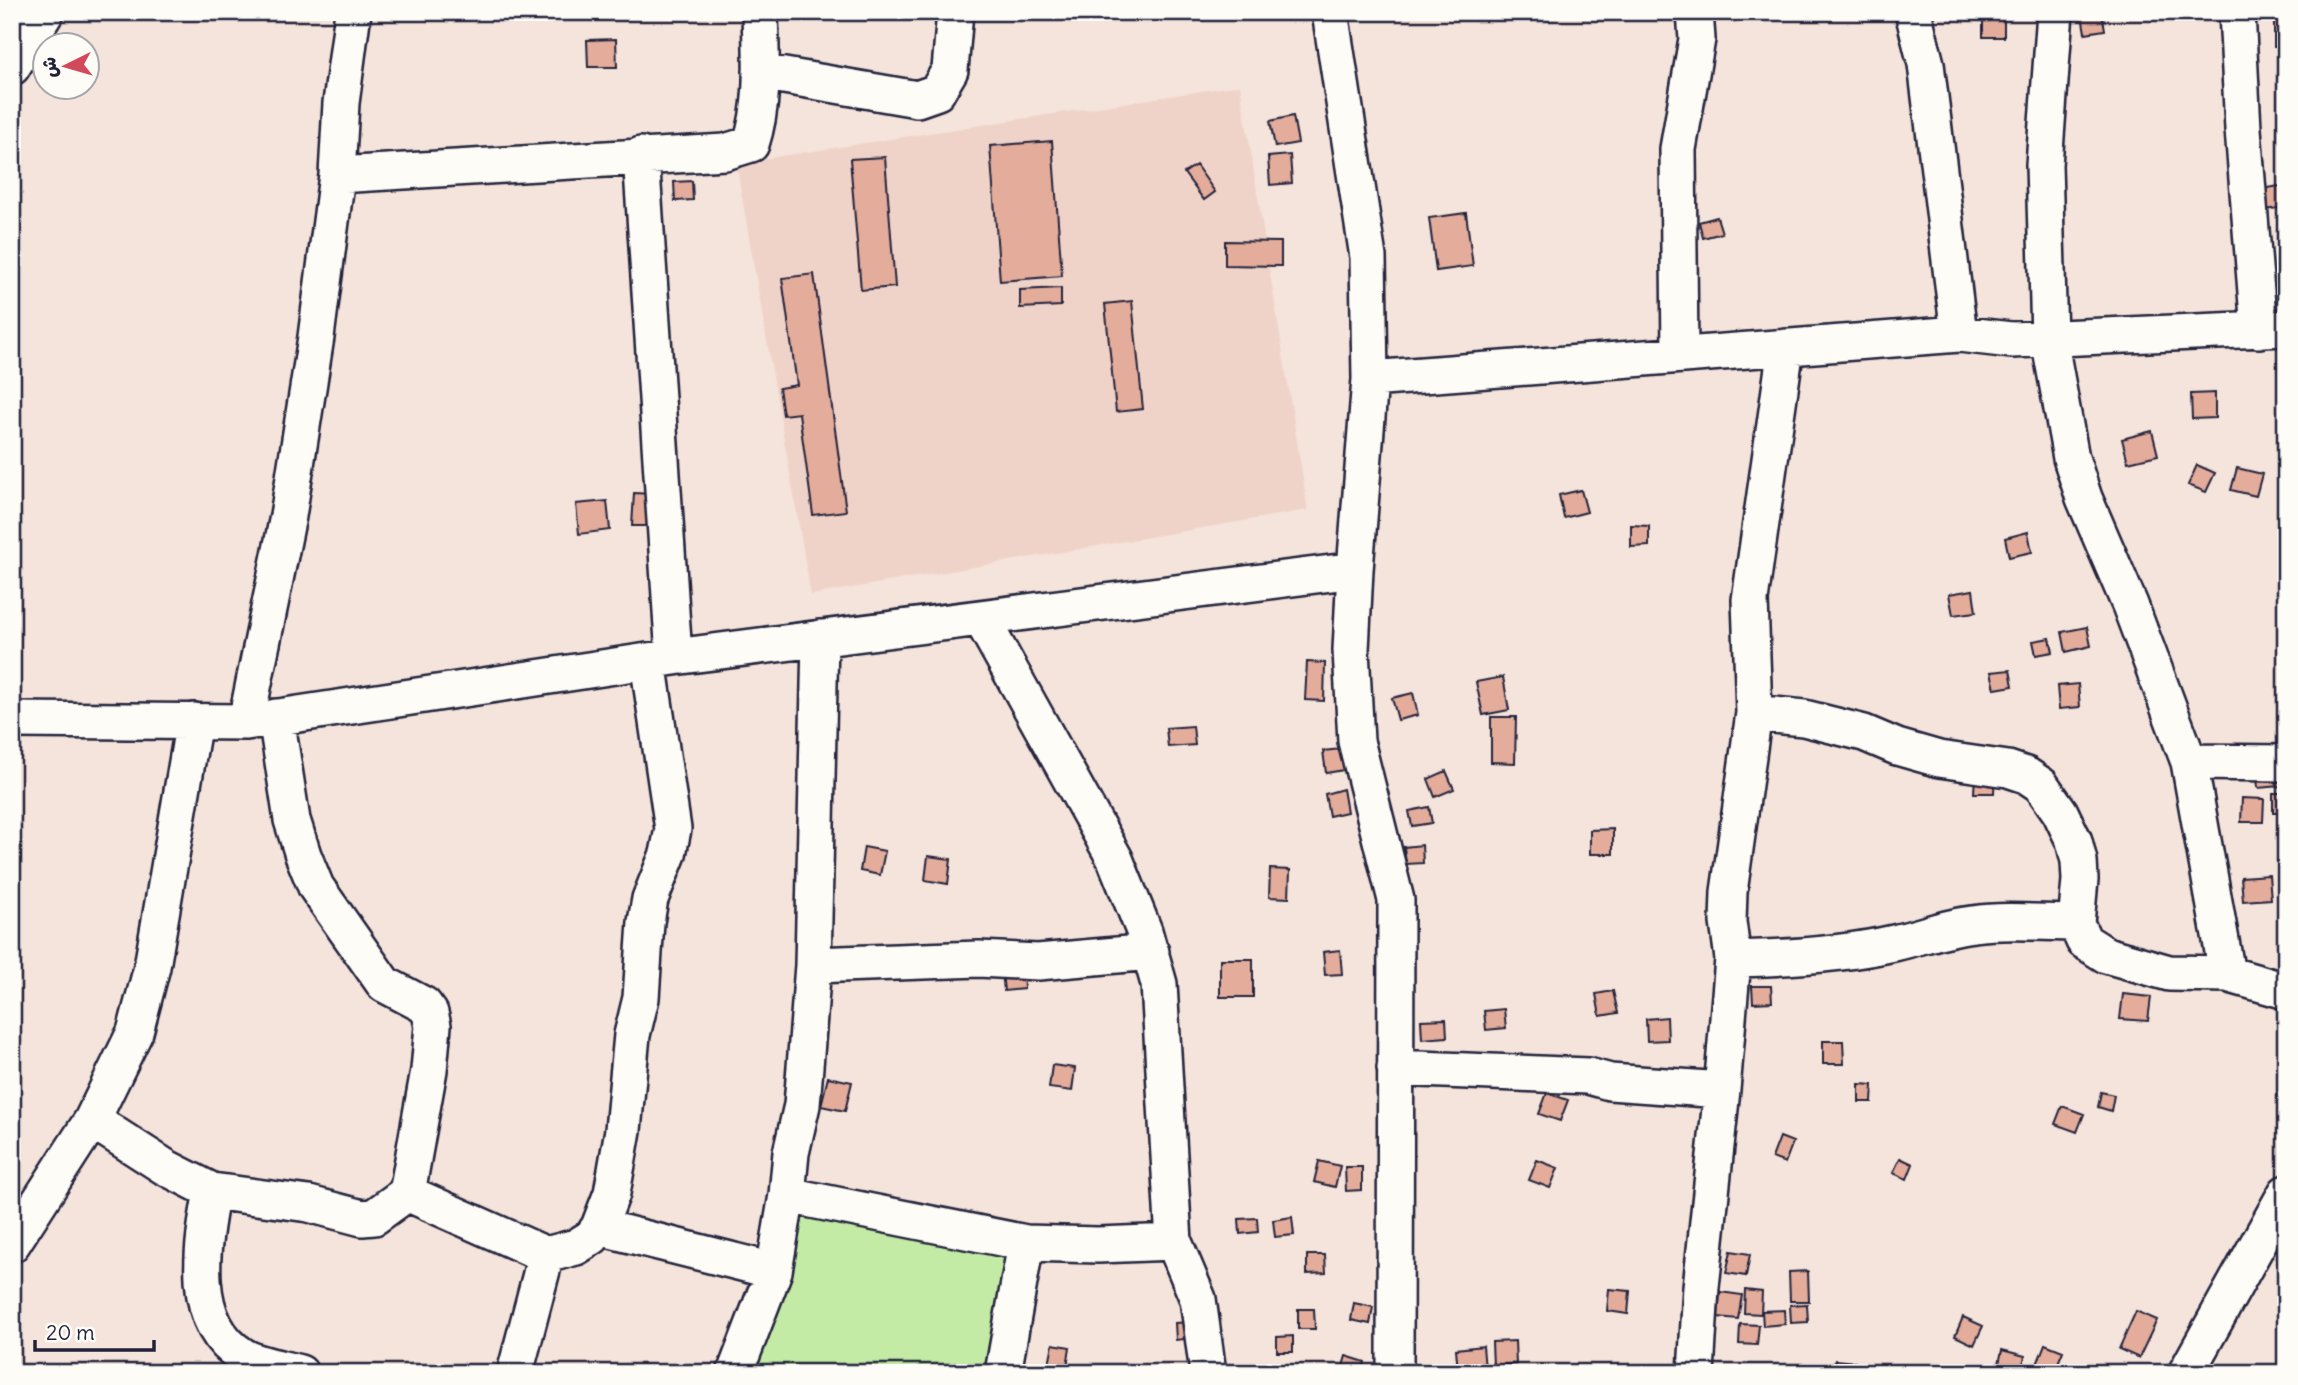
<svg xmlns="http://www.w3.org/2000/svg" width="2298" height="1385" font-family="Delius,'Playpen Sans Arabic',sans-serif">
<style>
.built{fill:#f0d3c8}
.green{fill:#c4eba5;stroke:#738670;stroke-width:2}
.building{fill:#e3ac9b;stroke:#22223b;stroke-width:2}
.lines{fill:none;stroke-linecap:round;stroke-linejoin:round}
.street-casing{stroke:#22223b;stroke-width:40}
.street{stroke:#fdfcf7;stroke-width:35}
</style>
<rect width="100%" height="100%" fill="#f5e4db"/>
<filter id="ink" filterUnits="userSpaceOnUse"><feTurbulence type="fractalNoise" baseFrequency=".0143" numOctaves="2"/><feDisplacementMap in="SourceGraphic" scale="14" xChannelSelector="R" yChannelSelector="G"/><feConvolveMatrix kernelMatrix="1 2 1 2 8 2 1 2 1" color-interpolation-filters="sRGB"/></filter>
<g filter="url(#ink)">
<!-- built -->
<path class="built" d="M1240 85 1308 510 811 595 736 163Z"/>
<!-- green -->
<path class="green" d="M798 1209 1015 1256 989 1373H755Z"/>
<!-- building -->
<path class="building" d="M2102 12 2105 30 2085 33 2082 15Z
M1983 13H2004V37H1983Z
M2274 19H2286V47H2274Z
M616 39 617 67H588L587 40Z
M1293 116 1298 143 1275 147 1270 121Z
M1052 141 1062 276 1000 281 990 146Z
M1290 155 1292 183 1270 185 1268 157Z
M885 157 895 287 861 290 850 159Z
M1196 165 1215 192 1204 200 1184 173Z
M692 181 693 200 675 201 674 182Z
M2286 185V207L2265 210 2261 189Z
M1466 213 1473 266 1436 271 1429 218Z
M1717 217 1722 233 1703 238 1699 222Z
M1225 241 1281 242V266L1225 265Z
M814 274 846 511 813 515 799 413 783 415 779 388 797 385 782 278Z
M1061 288V306L1020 308V290Z
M1132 301 1143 409 1116 412 1105 304Z
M2215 393V418L2192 419 2191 394Z
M2152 431 2158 455 2128 462 2122 439Z
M2197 465 2215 473 2206 492 2188 485Z
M2237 468 2262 474 2256 496 2231 490Z
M1581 490 1587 512 1564 518 1559 495Z
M634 493 652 494V526H632Z
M607 501 610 530 579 534 576 504Z
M1631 525 1649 526V546L1631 547Z
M2028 532 2032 552 2009 557 2005 538Z
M1973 590 1976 612 1953 615 1949 594Z
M2087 627 2091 646 2066 652 2062 632Z
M2050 638 2053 652 2036 655 2033 641Z
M1307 662 1325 663 1324 701 1305 700Z
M2010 670 2013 686 1995 689 1991 672Z
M1503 677 1509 710 1483 715 1476 682Z
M2078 684 2080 707 2059 709 2057 686Z
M1413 693 1418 715 1398 720 1392 698Z
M1491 717H1516L1515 763 1491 762Z
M1193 726 1195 745 1168 747 1166 728Z
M1341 749 1344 770 1326 773 1323 751Z
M2279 766 2281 786 2258 788 2256 768Z
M1446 771 1454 789 1435 797 1428 779Z
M1975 774 1995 775 1994 793H1974Z
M1343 789 1347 812 1329 816 1325 794Z
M2273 793H2286V812H2273Z
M2242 798 2264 799 2263 822H2241Z
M1429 807 1432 823 1412 826 1409 811Z
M1613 829V854H1590V830Z
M1422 845 1423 863 1406 864 1404 847Z
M864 847 885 851 880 875 860 871Z
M928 856 951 859 948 884 925 880Z
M1270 869 1290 870 1289 898 1269 897Z
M2269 875 2271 899 2243 901 2241 877Z
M1340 950 1342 974 1325 975 1323 952Z
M1220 959H1253V997H1220Z
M1023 970 1024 989 1004 991 1002 972Z
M1752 986H1771L1772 1002 1753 1003Z
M1613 991 1618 1013 1600 1016 1596 994Z
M2123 994 2151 997 2148 1021 2120 1019Z
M1504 1009 1506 1028 1486 1030 1484 1011Z
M1667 1017 1668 1040 1647 1041 1646 1019Z
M1446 1019 1447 1037 1422 1039 1421 1020Z
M1823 1041H1843L1844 1064H1823Z
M1052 1065 1075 1068 1072 1091 1049 1088Z
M828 1077 852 1082 845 1111 821 1106Z
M1859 1084 1873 1085 1872 1102H1859Z
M2101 1092 2114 1095 2111 1111 2098 1107Z
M1547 1093 1568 1100 1560 1121 1539 1114Z
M2062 1106 2084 1114 2077 1132 2055 1124Z
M1780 1137 1793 1142 1785 1163 1772 1158Z
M1900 1158 1913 1164 1907 1179 1893 1173Z
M1537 1160 1558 1168 1550 1188 1529 1180Z
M1319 1161 1340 1166 1335 1187 1314 1182Z
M1345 1167H1362V1190L1346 1191Z
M1292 1217 1294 1235 1275 1237 1273 1220Z
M1257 1218 1258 1232 1240 1234 1239 1219Z
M1731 1251 1750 1254 1746 1276 1726 1273Z
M1307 1255H1325L1326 1273 1307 1274Z
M1808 1271 1809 1301H1790L1789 1272Z
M1609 1289 1630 1291 1628 1314 1607 1311Z
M1745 1290 1762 1292 1761 1314 1744 1313Z
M1720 1292 1742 1295 1738 1319 1718 1317Z
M1354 1303 1373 1307 1370 1324 1351 1320Z
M1807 1304 1808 1322 1791 1323 1790 1305Z
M1298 1309H1314L1315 1329H1298Z
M1784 1310 1785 1324 1763 1326 1762 1311Z
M2136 1311 2157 1320 2139 1358 2119 1349Z
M1963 1317 1983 1326 1974 1345 1955 1336Z
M1191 1322 1192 1338 1176 1340 1175 1323Z
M1740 1324 1759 1325 1757 1345 1739 1344Z
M1293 1336V1352H1277V1337Z
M1515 1341 1516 1364 1493 1366 1492 1342Z
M1053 1344 1070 1347 1067 1367 1049 1364Z
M2045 1344 2063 1351 2054 1373 2036 1367Z
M1483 1346 1485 1369 1458 1371 1456 1349Z
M2002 1350 2025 1356 2021 1373H1997Z
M1346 1356 1365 1362 1362 1373H1341Z
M1835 1360 1855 1362 1854 1373H1833Z"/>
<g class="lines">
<defs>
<path id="street" d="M1330 12 1368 257 1370 379 1355 570 1351 650 1356 741 1396 900 1395 1373
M1913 12 1926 64 1959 334
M2055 12 2044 165 2049 338 2071 458 2084 498 2130 605 2189 762 2227 974
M2237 12 2243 129 2259 330
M12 67 46 12
M761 72 917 99 937 92 950 70 955 12
M641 155 674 657
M337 175 725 152 751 144C765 101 761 57 760 12
M1680 355 1678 149 1697 39 1695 12
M1370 379 1959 334 2011 340 2286 328
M981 618 1115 859 1144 931 1159 984 1174 1242 1198 1299 1208 1373
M1754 713 1804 718 1864 733 1897 747 1939 759 2008 769 2026 775 2041 785 2060 812 2074 841 2079 861 2080 880 2076 923 2084 941 2106 955 2169 973 2227 974 2286 991
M12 720 246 722 674 657 1355 570
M246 722 288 516 316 337 337 175 341 103 353 12
M2189 762 2286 763
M1733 959C1786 958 1842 955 1894 943 1921 937 1946 927 1973 924 2006 919 2042 923 2076 923
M813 965 979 959 1038 962 1151 952
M1395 1068 1588 1076 1610 1082 1722 1090
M92 1120 165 1167 212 1191 309 1204 362 1218 374 1217 407 1193 429 1070 433 1026 430 1013 424 1005 384 984 316 887 303 855 292 820 276 717
M212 1191C202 1244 188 1323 243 1356 258 1365 282 1368 300 1373
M407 1193 546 1255 576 1247 592 1237 599 1227 612 1193 623 1130 632 1035 641 998 646 922 650 899 668 854 673 829 648 661
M787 1195 1026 1243 1098 1245 1174 1242
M599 1227 774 1271
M12 1244 92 1120 135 1032 152 967 194 721
M515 1373 546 1255
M735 1373 774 1271 787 1195 791 1153 802 1105 813 965 820 638
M1003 1373 1026 1243
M1696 1373 1701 1287 1722 1090 1733 959 1728 922 1729 892 1754 713 1750 600 1786 347
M2186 1373 2286 1193"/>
</defs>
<!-- street casing -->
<use href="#street" class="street-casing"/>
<!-- street -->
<use href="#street" class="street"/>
</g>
</g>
<!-- margin -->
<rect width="2298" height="1385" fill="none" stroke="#fdfcf7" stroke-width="42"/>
<rect x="21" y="21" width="2256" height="1343" fill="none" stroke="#22223b" stroke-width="2.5" filter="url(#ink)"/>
<!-- north arrow -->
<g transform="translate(66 66) rotate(265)"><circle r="33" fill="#fdfcf7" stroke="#a5a5ac" stroke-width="2"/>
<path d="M0-5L12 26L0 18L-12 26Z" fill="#d1495b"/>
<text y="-10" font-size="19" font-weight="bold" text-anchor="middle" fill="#22223b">ش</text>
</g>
<!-- scale -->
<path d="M35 1340v10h119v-10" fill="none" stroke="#22223b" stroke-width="3.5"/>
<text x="46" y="1340" font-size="21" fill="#22223b" stroke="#fdfcf7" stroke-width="5" paint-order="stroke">20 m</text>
</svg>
